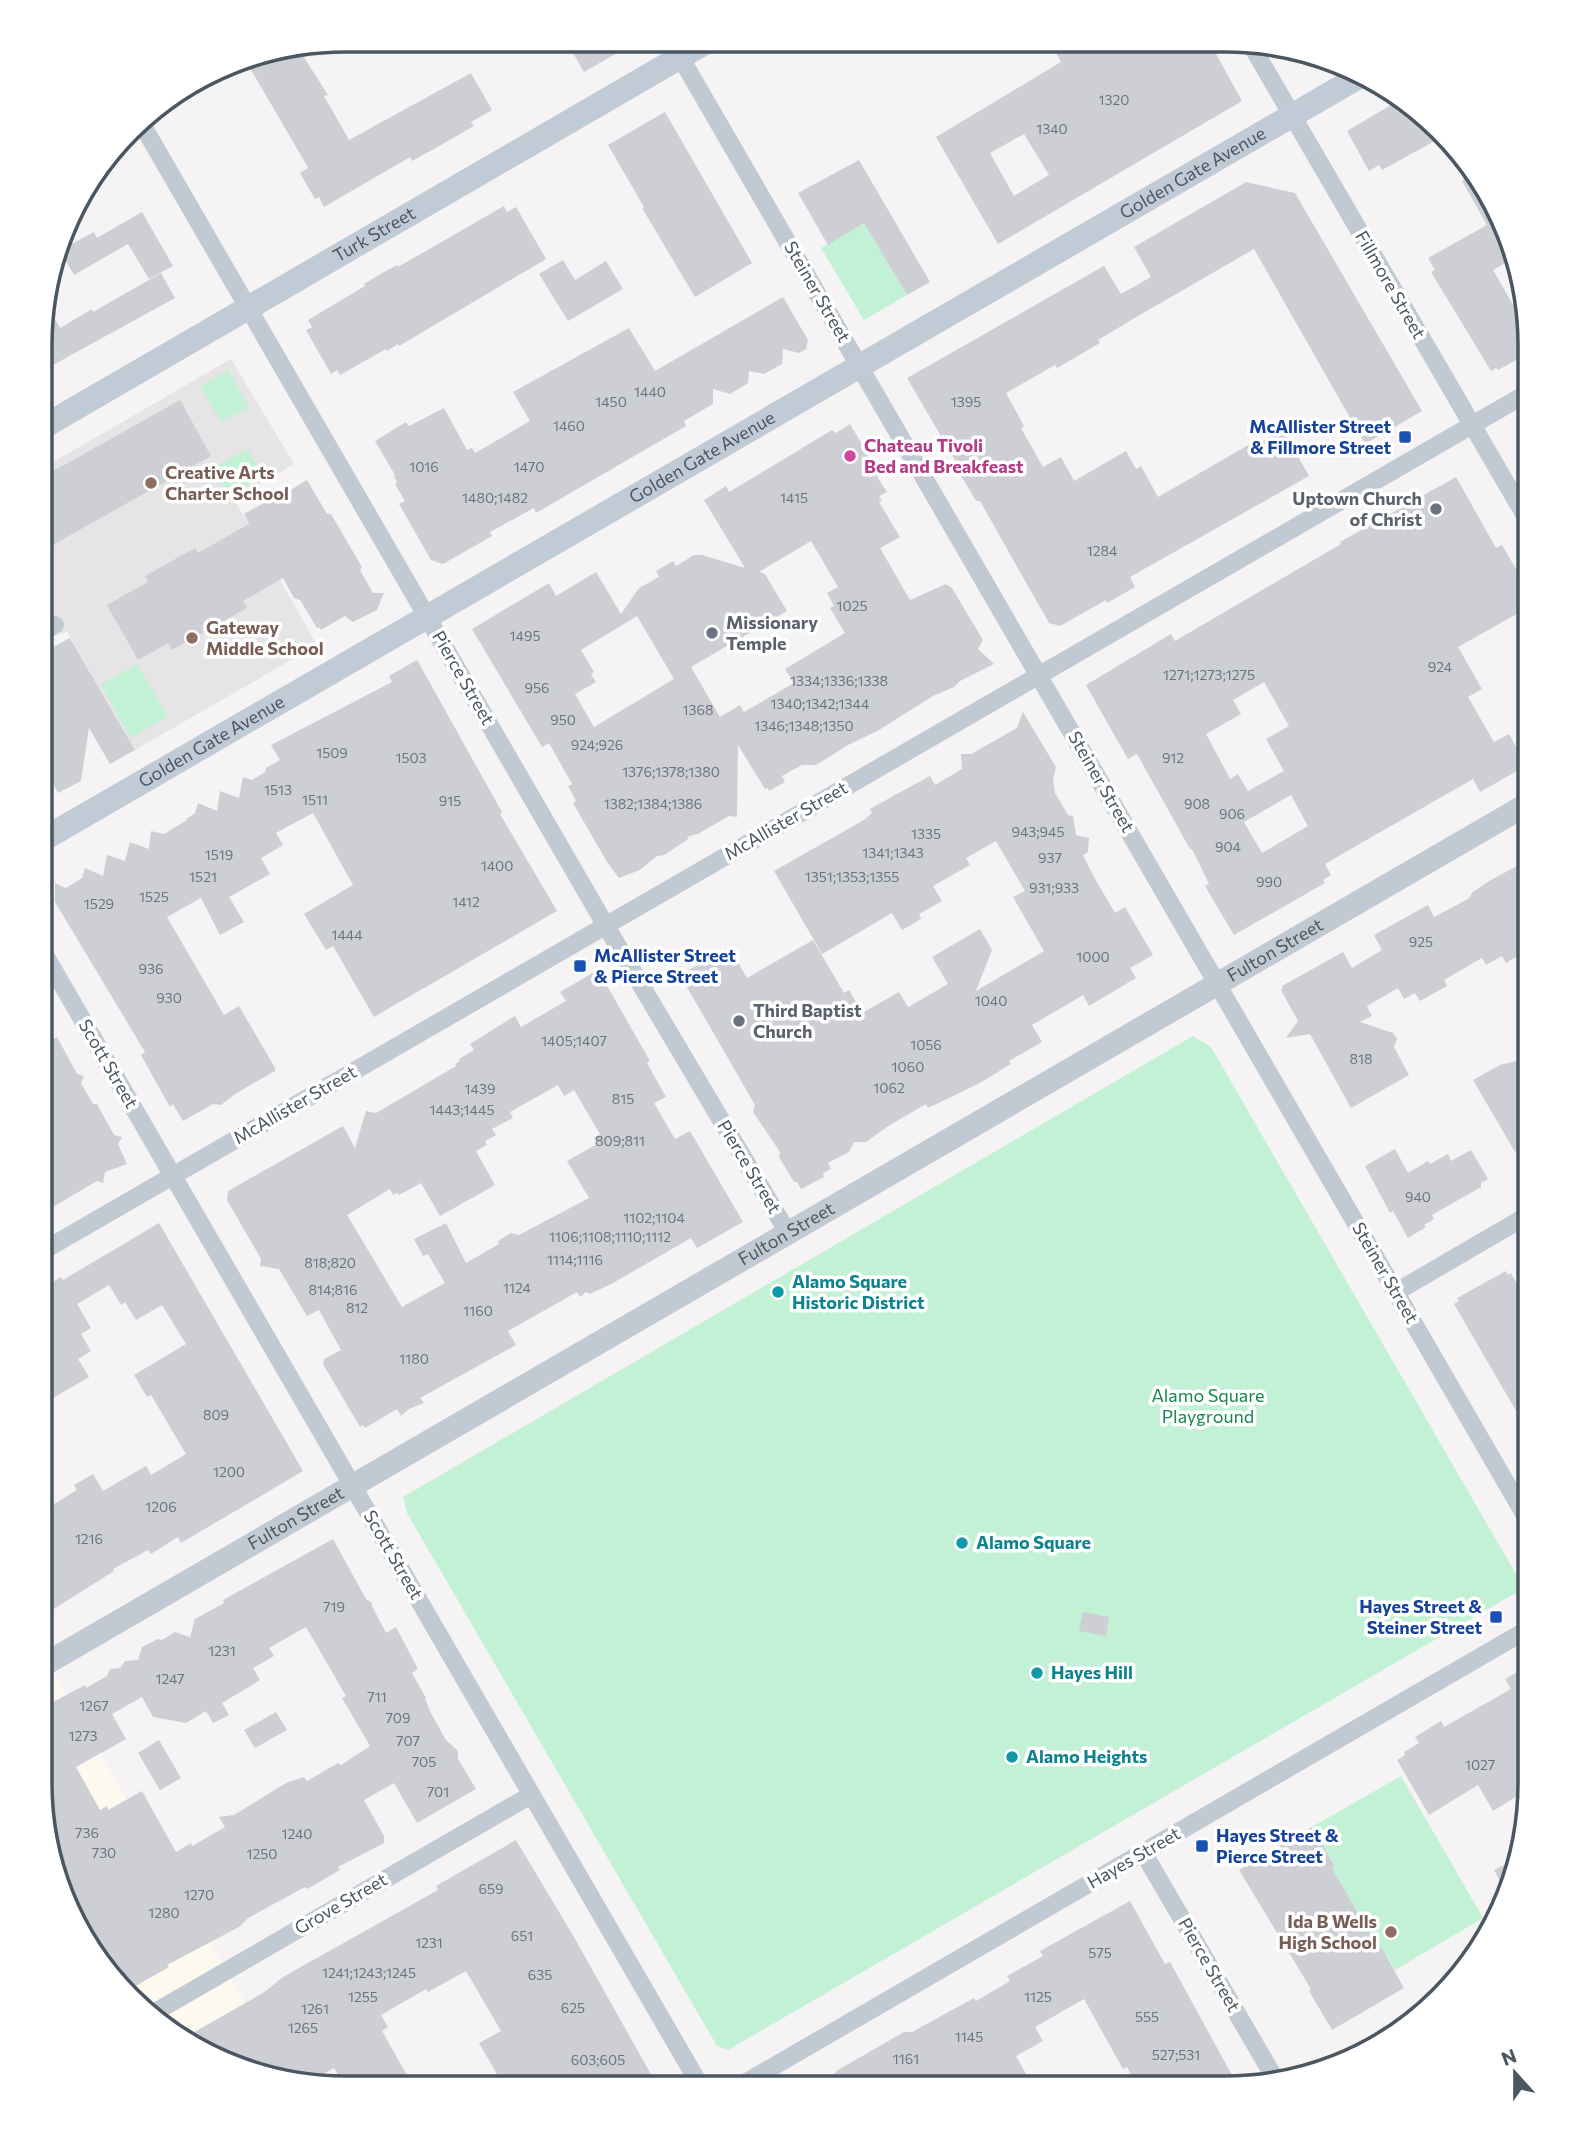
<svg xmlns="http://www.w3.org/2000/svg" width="1571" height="2129" font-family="Commissioner,sans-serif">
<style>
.commercial{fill:#fdf9ef}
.education{fill:#e6e4e5}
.green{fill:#c3f1d5}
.building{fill:#cdcfd5;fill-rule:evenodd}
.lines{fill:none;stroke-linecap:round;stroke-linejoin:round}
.minor{stroke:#c1cad2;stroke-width:18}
.tertiary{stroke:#c1cad2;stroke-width:23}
.secondary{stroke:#c1cbd6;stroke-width:24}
.transit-dot{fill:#1a4fb4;stroke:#fff;stroke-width:2.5}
.hotel-dot{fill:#d1479c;stroke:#fff;stroke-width:2.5}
.education-dot{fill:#8d6e63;stroke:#fff;stroke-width:2.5}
.worship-dot{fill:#6b7280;stroke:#fff;stroke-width:2.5}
.culture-dot{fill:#0f9aa8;stroke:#fff;stroke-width:2.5}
.labels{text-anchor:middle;stroke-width:7;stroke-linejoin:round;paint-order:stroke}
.number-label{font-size:14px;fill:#6b747e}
.street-label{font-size:18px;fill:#4a5661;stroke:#fff}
.transit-label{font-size:18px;font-weight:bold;fill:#164399;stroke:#fff;text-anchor:end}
.hotel-label{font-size:18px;font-weight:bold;fill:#b23c85;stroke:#fff;text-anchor:start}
.education-label{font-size:18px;font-weight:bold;fill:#785e54;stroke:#fff;text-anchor:start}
.worship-label{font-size:18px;font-weight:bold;fill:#5b616d;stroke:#fff;text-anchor:start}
.culture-label{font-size:18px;font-weight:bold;fill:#0d838f;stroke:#fff;text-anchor:start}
.park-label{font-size:18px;fill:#17864f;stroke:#fff}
.rim{fill:none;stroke:#4a5661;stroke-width:3.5}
</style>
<rect width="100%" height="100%" fill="#f5f3f3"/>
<!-- commercial -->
<path class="commercial" d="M40 1652 290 2080 176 2037 116 1984 72 1919 40 1784Z"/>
<!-- education -->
<path class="education" d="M231 359 294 464 234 499 317 645 135 750 67 631 62 634 42 599 43 468Z"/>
<!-- green -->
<path class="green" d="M864 223 907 295 864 320 821 248Z
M228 370 249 407 221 422 200 386Z
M247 449 263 476 228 496 212 469Z
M137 664 168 716 131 738 101 685Z
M1193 1036 1211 1047 1524 1588 728 2050 717 2046 407 1513 403 1497Z
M1401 1776 1483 1918 1395 1970 1382 1948 1379 1949 1332 1868 1335 1865 1312 1827Z"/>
<!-- building -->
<path class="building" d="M566 41H638L584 72Z
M1050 42 1210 43 1242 101 998 244 936 137 1061 62ZM1024 134 1049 175 1014 196 990 153Z
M298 48 328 95 324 96 349 140 471 73 492 110 471 122 474 126 432 150 412 161 410 157 324 207 319 197 315 199 300 173 308 168 306 164 244 58Z
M1403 98 1411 103 1440 138 1382 170 1379 165 1369 171 1347 131Z
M665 112 752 263 695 297 642 208 644 207 608 145Z
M859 160 930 282 907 295 864 223 828 245 798 193Z
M1470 175 1499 210 1511 260 1493 270 1527 329 1531 345V352L1498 370 1496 368 1491 371 1431 272 1435 270 1428 258 1487 225 1462 181Z
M1246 182 1295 193 1422 411 1365 444 1254 249 1138 316 1098 340 1100 343 1057 368 1055 365 1006 393 1024 426 1021 428 1043 467 1061 457 1074 481 1126 451 1136 469 1141 466 1158 497 1252 443 1254 446 1283 430 1309 476 1130 577 1135 587 1107 603 1106 600 1060 626 1049 623 980 501H976L960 474 962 472 907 378 1104 266 1121 294 1151 277 1134 247Z
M504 206 507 212 516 207 546 259 399 346 398 344 387 351 386 349 340 375 337 370 331 374 306 330 312 327 308 320 365 286 364 284 382 273 397 265 398 267Z
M142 212 173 266 149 279 128 244 74 275 61 252 62 249 94 232 97 238Z
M563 260 575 280 606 261 623 289 568 321 539 274Z
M161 273 175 298 53 365 43 348 44 301 60 328 92 309 93 312Z
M783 297 808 340 806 349 799 353 783 349 782 364 764 374 749 371 748 383 730 394 713 389V404L684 421 686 426 536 513 534 508 490 532 492 536 443 564 431 560 399 504 405 501 395 484 397 482 394 476 395 475 375 441 406 422 409 426 444 408 467 450 472 448 475 453 530 421 513 392 629 328 655 371Z
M180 400 211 456 42 551 43 477Z
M850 424 880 475 877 477 887 492 879 496 882 500 879 502 900 537 880 548 910 600 946 584 952 588 983 640 978 649 994 664 960 681 954 687 933 696 879 730 848 745 816 765H802L782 776 785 782 769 791 768 788 765 789 738 745 737 817 729 816 698 834 689 836 687 840 664 855 657 856 640 870 619 878 607 862 573 803 576 801 568 786 572 784 549 743 542 747 472 629 549 583 556 596 596 572 621 614 639 588 659 577 656 571 673 561 676 566 694 555H702L745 568 704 500 726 486 729 492 832 430 836 433ZM811 541 838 587 827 593 834 606 830 608 845 633 785 669 794 683 744 712 740 705 720 717 691 667 787 611 765 574 759 572ZM637 616 674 679 594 727 575 694 596 682 591 674 594 672 581 650Z
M1456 477 1496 548 1502 545 1531 595V606L1458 647 1482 689 1468 697 1494 742 1509 734 1526 766 1480 792 1473 779 1342 854 1325 864 1331 875 1323 880 1325 883 1234 935 1205 886 1209 884 1192 849H1190L1137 754 1128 759 1086 685 1171 634 1175 641 1341 544 1340 542ZM1264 682 1289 726 1266 739 1284 771 1248 791 1238 774 1230 779 1206 734 1241 714 1233 700ZM1291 795 1308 826 1262 853 1244 822Z
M307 480 327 514H331L362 567 360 570 373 593H384L377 610 353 622 345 616 321 630 319 627 317 628 300 600 294 598 283 578 243 601 247 608 172 650 168 643 138 660 107 605 148 582 145 576 195 548 198 553 249 524 244 514 269 500 271 502Z
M70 638 135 750 110 764 89 728 81 781 58 793 48 774 42 777V653Z
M417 660 502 812 500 814 557 911 374 1017 333 946 326 950 304 914 353 885 313 813 276 833 283 845 261 858 270 874 229 897 244 922 220 935 201 898 167 917 224 1015 239 1006 275 1068V1071L235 1094 221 1105 213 1104 183 1121 173 1104 170 1107 141 1055 145 1052 55 902V883L66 888 82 878 85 868 103 876 107 855 125 861 130 842 149 849 151 831 164 834 187 820 186 819 195 813 198 803 217 811 220 791 239 798 243 777 252 780 265 772 266 768 280 760 271 745 392 682 389 676Z
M1023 712 1056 767 1053 780 1055 793 1068 815 1073 816 1076 835 1089 838 1088 852 1083 855 1094 877 1115 913 1125 907 1153 955 1130 968 1136 978 1089 1006 1083 995 1032 1025 1042 1042 1009 1061 1011 1064 978 1084 928 1108 926 1104 888 1126 866 1142H854L849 1152 828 1163 831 1169 823 1173 824 1177 801 1189 797 1182H794L779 1157 780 1152 753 1112 755 1105 680 975 729 947 747 978 813 940 844 993 849 990 862 1013 899 992 908 1007 948 984 932 957 980 929 992 950 976 991 1044 951 1013 897 1025 891 996 841 966 858 970 865 933 886 942 901 919 914 921 919 902 930 892 913 822 954 774 871 864 820 872 813 870 809 895 795 930 776 935 785 962 769 961 754H971L1017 728Z
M1530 859V949L1506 963 1502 956 1486 965 1482 958 1444 980 1447 986 1420 1001 1415 993 1404 999 1398 988 1367 1006 1372 1016 1360 1022 1393 1033 1397 1039 1394 1047 1409 1075 1351 1108 1310 1034 1286 1038 1298 1021 1281 990 1283 988 1282 986 1343 952 1352 968 1382 950 1374 935 1428 905 1434 917 1468 899 1473 892 1489 881Z
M598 970 650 1061 647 1063 666 1097 654 1103 675 1139 690 1131 743 1222 697 1248 691 1238 613 1283 590 1294 586 1292 580 1297 577 1292 508 1331 516 1345 420 1398 424 1403 409 1409 401 1416 397 1409 365 1428 363 1425 360 1427 323 1364 324 1359 341 1350 319 1310 307 1316 279 1269 260 1266 261 1259 227 1200 228 1191 343 1126 355 1148 366 1111 376 1113 456 1066 455 1064 460 1061 459 1059 474 1050 470 1044 515 1016 521 1027 566 1001 560 992ZM558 1085 564 1096 574 1090 600 1134 594 1138 597 1144 567 1161 589 1198 519 1235 511 1233 498 1241 499 1244 466 1263 446 1223 414 1239 423 1256 428 1254 445 1283 402 1307 347 1215 390 1189 393 1195 397 1193 399 1195 421 1183 440 1216 495 1185 476 1151 487 1145 485 1141 496 1135 492 1129 513 1118 510 1112Z
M57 1037 77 1074 84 1076 81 1083 93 1104H97L114 1135 122 1137 118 1144 127 1164 105 1172 103 1183 97 1181 41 1214 42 1046Z
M1516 1061 1525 1064 1530 1077V1151L1520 1149 1515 1152 1473 1080 1500 1065Z
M1395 1149 1408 1173 1428 1161 1430 1164 1448 1154 1451 1161 1471 1150 1488 1179 1481 1183V1187L1432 1215 1434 1219 1424 1225 1426 1227 1408 1238 1393 1211 1390 1213 1365 1166Z
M159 1223 303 1471 181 1543 178 1537 151 1554 148 1550 113 1569 114 1571 41 1617V1512L77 1490 74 1485 93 1474 103 1491 146 1466 151 1475 186 1454 151 1395 147 1397 134 1375 186 1344 162 1305 136 1320 125 1302 121 1305 109 1285 77 1304 91 1328 81 1334 91 1351 78 1359 89 1377 41 1405V1289L61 1277 63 1280Z
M1506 1271 1508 1275 1511 1273 1519 1288 1530 1281V1435L1454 1304 1459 1301 1457 1298Z
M333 1539 366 1599 372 1603V1606L386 1633 396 1627 418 1669 412 1673 426 1698 425 1699 431 1713 446 1740 458 1751V1759L476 1789 417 1823 394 1783 364 1800 384 1836V1843L338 1867 340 1870 307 1889 305 1887 248 1918 239 1927 167 1965 169 1967 125 1992 116 1984 72 1919 40 1784V1709L85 1685 86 1688 107 1676 110 1669 120 1668 125 1661 138 1660 142 1647 158 1639 162 1640 175 1632 190 1637 195 1619 224 1603 223 1600ZM306 1627 346 1696 342 1698 370 1746 341 1765 338 1763 307 1781 304 1777 286 1783 234 1815 219 1817 225 1827 192 1846 191 1843 176 1852 142 1791 108 1810 107 1806 100 1810 76 1767 126 1739 112 1714 142 1697 153 1717 186 1723 206 1711 213 1723 229 1715 222 1703 260 1680 253 1668 274 1656 269 1648Z
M1083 1612 1109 1617 1106 1636 1079 1631Z
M1530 1665V1788L1493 1811 1478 1785 1429 1815 1397 1760 1405 1755 1404 1752 1419 1743 1415 1737 1441 1721 1444 1727 1511 1689 1505 1679Z
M276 1712 287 1730 255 1748 244 1730Z
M159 1740 181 1778 160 1790 138 1753Z
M1312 1827 1335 1866 1332 1868 1379 1949 1382 1948 1404 1988 1332 2030 1309 1991 1311 1989 1239 1870Z
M516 1840 574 1937 658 2087H476L497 2074 479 2043 501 2031 466 1971 428 1992 426 1989 381 2015 388 2027 382 2031 413 2086H345L334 2068 304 2085 182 2039 263 1993 283 1977 438 1890 436 1886Z
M1519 1857 1514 1882 1508 1895 1494 1870Z
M1130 1901 1165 1964 1170 1962 1238 2086 1226 2089H1138L1127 2067 1123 2069 1084 1999 1035 2027 1043 2041 1016 2056 1034 2088H819L838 2070 904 2032H912L974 1998 976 2001 1010 1981 1007 1976 1043 1956 1040 1951Z"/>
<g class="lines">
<!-- minor -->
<path class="minor" d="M671 41 1530 1524
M1250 43 1531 526
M140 121 606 926 788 1233
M42 632 55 625
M42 950 701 2087
M41 1252 1531 391
M1396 1292 1530 1214
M1143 1852 1274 2077
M150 2015 531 1795
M738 2087 1530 1628"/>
<!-- tertiary -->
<path class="tertiary" id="s1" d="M40 1667 1531 802"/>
<!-- secondary -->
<g class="secondary">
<path id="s2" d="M43 427 708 41"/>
<path id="s3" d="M42 840 1362 75"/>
</g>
</g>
<!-- markers -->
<g class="transit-dot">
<rect x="1398" y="430" width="14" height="14" rx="3.5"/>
<rect x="573" y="959" width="14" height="14" rx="3.5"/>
<rect x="1489" y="1610" width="14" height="14" rx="3.5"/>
<rect x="1195" y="1839" width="14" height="14" rx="3.5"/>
</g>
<circle class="hotel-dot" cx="850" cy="456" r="7"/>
<g class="education-dot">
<circle cx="151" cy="483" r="7"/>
<circle cx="192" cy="638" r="7"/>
<circle cx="1391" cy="1932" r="7"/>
</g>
<g class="worship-dot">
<circle cx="1436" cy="509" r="7"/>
<circle cx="712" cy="633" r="7"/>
<circle cx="739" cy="1021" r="7"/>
</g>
<g class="culture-dot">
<circle cx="778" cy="1292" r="7"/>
<circle cx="962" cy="1543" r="7"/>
<circle cx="1037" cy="1673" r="7"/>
<circle cx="1012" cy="1757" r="7"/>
</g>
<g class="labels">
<!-- number labels -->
<g class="number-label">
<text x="1114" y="105">1320</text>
<text x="1052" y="134">1340</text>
<text x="650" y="397">1440</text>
<text x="611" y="407">1450</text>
<text x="966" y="407">1395</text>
<text x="569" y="431">1460</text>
<text x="424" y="472">1016</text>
<text x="529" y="472">1470</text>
<text x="495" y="503">1480;1482</text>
<text x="794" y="503">1415</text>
<text x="1102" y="556">1284</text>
<text x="852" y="611">1025</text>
<text x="525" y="641">1495</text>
<text x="1440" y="672">924</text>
<text x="1209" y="680">1271;1273;1275</text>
<text x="839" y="686">1334;1336;1338</text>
<text x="537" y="693">956</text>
<text x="820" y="709">1340;1342;1344</text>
<text x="698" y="715">1368</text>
<text x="563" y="725">950</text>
<text x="804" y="731">1346;1348;1350</text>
<text x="597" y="750">924;926</text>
<text x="332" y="758">1509</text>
<text x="411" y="763">1503</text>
<text x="1173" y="763">912</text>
<text x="671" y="777">1376;1378;1380</text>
<text x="278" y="795">1513</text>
<text x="315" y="805">1511</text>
<text x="450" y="806">915</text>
<text x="653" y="809">1382;1384;1386</text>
<text x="1197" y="809">908</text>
<text x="1232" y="819">906</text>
<text x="1038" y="837">943;945</text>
<text x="926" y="839">1335</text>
<text x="1228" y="852">904</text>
<text x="893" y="858">1341;1343</text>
<text x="219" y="860">1519</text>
<text x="1050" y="863">937</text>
<text x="497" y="871">1400</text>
<text x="203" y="882">1521</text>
<text x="852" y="882">1351;1353;1355</text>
<text x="1269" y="887">990</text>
<text x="1054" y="893">931;933</text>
<text x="154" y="902">1525</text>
<text x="466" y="907">1412</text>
<text x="99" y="909">1529</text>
<text x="347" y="940">1444</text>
<text x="1421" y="947">925</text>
<text x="1093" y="962">1000</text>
<text x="151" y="974">936</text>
<text x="169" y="1003">930</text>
<text x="991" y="1006">1040</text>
<text x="574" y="1046">1405;1407</text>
<text x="926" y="1050">1056</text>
<text x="1361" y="1064">818</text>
<text x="908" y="1072">1060</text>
<text x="889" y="1093">1062</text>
<text x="480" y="1094">1439</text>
<text x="623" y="1104">815</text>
<text x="462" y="1115">1443;1445</text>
<text x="620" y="1146">809;811</text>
<text x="1418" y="1202">940</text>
<text x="654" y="1223">1102;1104</text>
<text x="610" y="1242">1106;1108;1110;1112</text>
<text x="575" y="1265">1114;1116</text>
<text x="330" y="1268">818;820</text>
<text x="517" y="1293">1124</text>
<text x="333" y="1295">814;816</text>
<text x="357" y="1313">812</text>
<text x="478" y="1316">1160</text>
<text x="414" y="1364">1180</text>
<text x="216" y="1420">809</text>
<text x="229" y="1477">1200</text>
<text x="161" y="1512">1206</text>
<text x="89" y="1544">1216</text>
<text x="334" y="1612">719</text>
<text x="222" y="1656">1231</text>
<text x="170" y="1684">1247</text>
<text x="377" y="1702">711</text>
<text x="94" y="1711">1267</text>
<text x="398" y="1723">709</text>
<text x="83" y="1741">1273</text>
<text x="408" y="1746">707</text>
<text x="424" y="1767">705</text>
<text x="1480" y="1770">1027</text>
<text x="438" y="1797">701</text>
<text x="87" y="1838">736</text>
<text x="297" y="1839">1240</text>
<text x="104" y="1858">730</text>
<text x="262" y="1859">1250</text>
<text x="491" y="1894">659</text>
<text x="199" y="1900">1270</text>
<text x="164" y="1918">1280</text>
<text x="522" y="1941">651</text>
<text x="429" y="1948">1231</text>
<text x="1100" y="1958">575</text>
<text x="369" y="1978">1241;1243;1245</text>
<text x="540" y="1980">635</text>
<text x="363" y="2002">1255</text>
<text x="1038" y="2002">1125</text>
<text x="573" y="2013">625</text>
<text x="315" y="2014">1261</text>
<text x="1147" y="2022">555</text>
<text x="303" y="2033">1265</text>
<text x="969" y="2042">1145</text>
<text x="1176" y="2060">527;531</text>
<text x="906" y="2064">1161</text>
<text x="598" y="2065">603;605</text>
</g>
<!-- street labels -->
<g class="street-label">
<text dy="6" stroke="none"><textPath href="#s3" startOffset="1330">Golden Gate Avenue</textPath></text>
<text dy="6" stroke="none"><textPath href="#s2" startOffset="383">Turk Street</textPath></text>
<text transform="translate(1390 285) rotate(60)" y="6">Fillmore Street</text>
<text transform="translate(817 292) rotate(60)" y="6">Steiner Street</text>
<text dy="6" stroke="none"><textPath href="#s3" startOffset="763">Golden Gate Avenue</textPath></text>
<text transform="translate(463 678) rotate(60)" y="6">Pierce Street</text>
<text dy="6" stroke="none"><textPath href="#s3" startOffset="196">Golden Gate Avenue</textPath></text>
<text transform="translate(1101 782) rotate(60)" y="6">Steiner Street</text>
<text transform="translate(786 821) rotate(-30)" y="6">McAllister Street</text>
<text dy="6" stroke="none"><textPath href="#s1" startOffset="1428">Fulton Street</textPath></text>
<text transform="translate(108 1064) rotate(60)" y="6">Scott Street</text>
<text transform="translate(295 1105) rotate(-30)" y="6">McAllister Street</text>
<text transform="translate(749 1167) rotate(59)" y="6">Pierce Street</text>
<text dy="6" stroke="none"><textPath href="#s1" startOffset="863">Fulton Street</textPath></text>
<text transform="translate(1385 1273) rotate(60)" y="6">Steiner Street</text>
<text dy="6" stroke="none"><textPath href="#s1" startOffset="296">Fulton Street</textPath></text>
<text transform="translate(393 1555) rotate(60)" y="6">Scott Street</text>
<text transform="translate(1134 1858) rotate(-30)" y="6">Hayes Street</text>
<text transform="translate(341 1904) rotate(-30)" y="6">Grove Street</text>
<text transform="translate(1209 1965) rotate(60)" y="6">Pierce Street</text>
</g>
<!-- transit labels -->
<g class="transit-label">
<text x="1391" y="433">McAllister Street<tspan x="1391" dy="21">&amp; Fillmore Street</tspan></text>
<text x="594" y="962" text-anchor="start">McAllister Street<tspan x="594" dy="21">&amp; Pierce Street</tspan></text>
<text x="1482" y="1613">Hayes Street &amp;<tspan x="1482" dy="21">Steiner Street</tspan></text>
<text x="1216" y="1842" text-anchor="start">Hayes Street &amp;<tspan x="1216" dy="21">Pierce Street</tspan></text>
</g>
<!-- hotel labels -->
<g class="hotel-label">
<text x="864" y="452">Chateau Tivoli<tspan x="864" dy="21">Bed and Breakfeast</tspan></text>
</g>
<!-- education labels -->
<g class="education-label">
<text x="165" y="479">Creative Arts<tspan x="165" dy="21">Charter School</tspan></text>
<text x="206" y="634">Gateway<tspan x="206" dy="21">Middle School</tspan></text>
<text x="1377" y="1928" text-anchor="end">Ida B Wells<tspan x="1377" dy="21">High School</tspan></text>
</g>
<!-- worship labels -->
<g class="worship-label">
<text x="1422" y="505" text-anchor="end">Uptown Church<tspan x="1422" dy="21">of Christ</tspan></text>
<text x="726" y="629">Missionary<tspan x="726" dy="21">Temple</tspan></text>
<text x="753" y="1017">Third Baptist<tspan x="753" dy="21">Church</tspan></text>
</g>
<!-- culture labels -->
<g class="culture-label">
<text x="792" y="1288">Alamo Square<tspan x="792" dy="21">Historic District</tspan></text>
<text x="976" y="1549">Alamo Square</text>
<text x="1051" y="1679">Hayes Hill</text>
<text x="1026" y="1763">Alamo Heights</text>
</g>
<!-- park labels -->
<g class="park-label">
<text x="1208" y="1402">Alamo Square<tspan x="1208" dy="21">Playground</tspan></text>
</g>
</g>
<!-- crop -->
<path d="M0 0H1571V2129H0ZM345 52H1225A293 293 0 0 1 1518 345V1783A293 293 0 0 1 1225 2076H345A293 293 0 0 1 52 1783V345A293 293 0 0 1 345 52Z" fill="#fff" fill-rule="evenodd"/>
<path class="rim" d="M345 52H1225A293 293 0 0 1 1518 345V1783A293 293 0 0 1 1225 2076H345A293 293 0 0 1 52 1783V345A293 293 0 0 1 345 52Z"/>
<!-- north arrow -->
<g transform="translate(1515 2073) rotate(339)" stroke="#ffffff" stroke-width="5" paint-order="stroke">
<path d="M0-5L12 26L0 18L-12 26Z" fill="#4a5661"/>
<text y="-10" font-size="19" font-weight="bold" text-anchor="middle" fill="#4a5661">N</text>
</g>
</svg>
